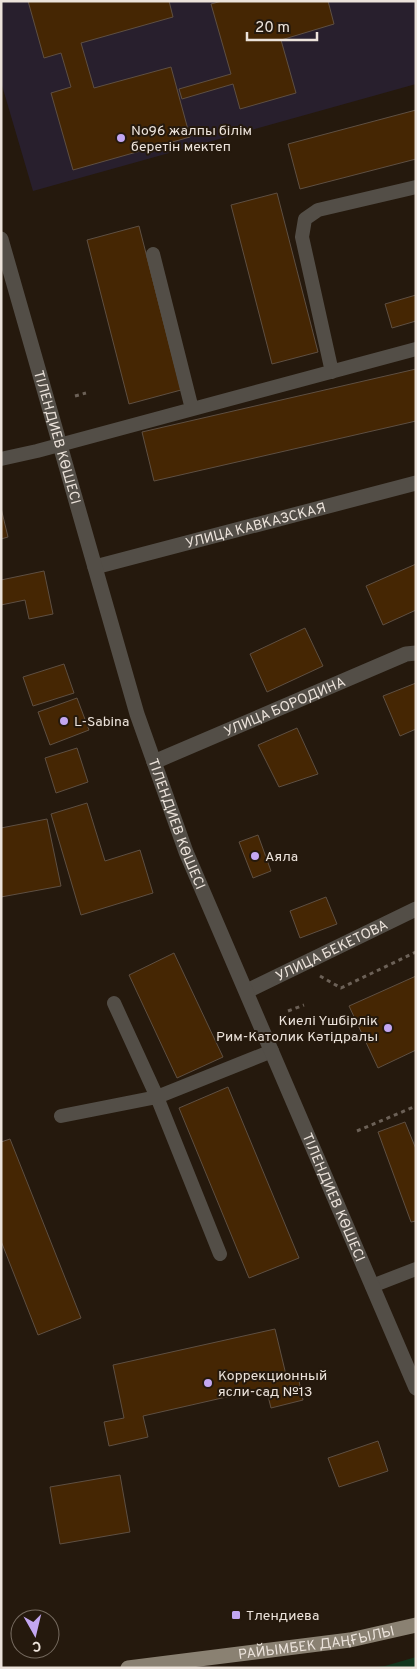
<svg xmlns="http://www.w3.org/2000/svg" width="417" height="1669" font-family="Overpass,sans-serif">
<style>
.education{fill:#281f2d}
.grass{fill:#12361d}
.building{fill:#452603;stroke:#5e4f42}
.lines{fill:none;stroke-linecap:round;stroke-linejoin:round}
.path{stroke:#6c6157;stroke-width:3;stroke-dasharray:4 4;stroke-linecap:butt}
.service{stroke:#534e47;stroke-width:14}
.minor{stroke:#534e47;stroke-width:15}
.tertiary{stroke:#534e47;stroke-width:15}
.primary{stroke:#8a8172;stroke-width:15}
.poi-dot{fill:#c3a7f2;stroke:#25190d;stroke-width:2}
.labels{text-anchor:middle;stroke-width:4;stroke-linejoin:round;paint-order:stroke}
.poi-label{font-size:14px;fill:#ece3db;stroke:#25190d;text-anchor:start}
.street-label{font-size:14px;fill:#ece3db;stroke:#25190d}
</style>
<rect width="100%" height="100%" fill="#25190d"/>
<!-- education -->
<path class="education" d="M1 1H416V84L33 191 1 82Z"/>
<!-- grass -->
<path class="grass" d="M416 1657V1668H368L385 1666Z"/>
<!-- building -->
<path class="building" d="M28 1H169L173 17 81 43 94 88 171 67 190 137 73 170 51 93 71 87 61 53 44 58Z
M222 1H328L334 24 281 40 296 93 240 109 233 84 182 99 179 89 231 74 211 4Z
M416 110V159L300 189 288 144Z
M277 193 318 352 272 364 231 205Z
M139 226 181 390 129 404 87 240Z
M416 295V321L392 328 385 304Z
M416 369V421L154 481 142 432Z
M1 508 8 537 1 539Z
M416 564V610L383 625 366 586Z
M44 571 53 614 29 619 25 600 1 605V580Z
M305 628 323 666 267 692 250 654Z
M64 664 74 693 33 706 23 677Z
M416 683V729L400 736 383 696Z
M77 698 89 730 50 745 38 712Z
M297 728 318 774 279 787 258 745Z
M77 748 88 782 56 793 45 758Z
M87 803 105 861 140 850 153 893 81 915 51 814Z
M47 819 61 886 1 897V828Z
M258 835 271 871 253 878 239 842Z
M326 897 337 924 300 938 290 911Z
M174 953 223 1057 177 1078 129 975Z
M416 976V1050L378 1068 349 1006Z
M228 1087 299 1258 249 1278 179 1108Z
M405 1122 416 1149V1221L411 1222 378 1132Z
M10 1139 81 1318 38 1335 1 1241V1142Z
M275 1329 287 1379 298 1376 303 1400 271 1408 266 1388 143 1416 148 1437 109 1446 104 1422 124 1418 113 1365Z
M378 1441 388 1471 339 1487 328 1458Z
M120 1475 130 1532 60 1544 50 1487Z"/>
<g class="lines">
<!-- path -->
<path class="path" d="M75 396 86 393
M320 976 341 988 416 952
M288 1011 304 1005
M357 1131 416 1106"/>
<!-- service -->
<path class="service" d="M153 254 192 409
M332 372 302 237 305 219 318 210 416 187
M1 459 37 451 416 349
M61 1116 157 1097 114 1003
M220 1254 157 1097 272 1051
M372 1286 416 1269"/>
<!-- minor -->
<g class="minor">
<path id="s1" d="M95 567 416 483"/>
<path id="s2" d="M154 762 406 654 416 653"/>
<path id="s3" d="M247 991 416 909"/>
</g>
<!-- tertiary -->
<path class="tertiary" id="s4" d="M1 239 137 714 186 852 416 1388"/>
<!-- primary -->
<path class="primary" id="s5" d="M128 1668 350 1640 416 1625"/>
</g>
<!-- markers -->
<g class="poi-dot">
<circle cx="121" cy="138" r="5"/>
<circle cx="64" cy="721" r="5"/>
<circle cx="255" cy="856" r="5"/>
<circle cx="388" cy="1028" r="5"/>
<circle cx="208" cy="1383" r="5"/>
<rect x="231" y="1610" width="10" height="10" rx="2.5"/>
</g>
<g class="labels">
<!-- poi labels -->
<g class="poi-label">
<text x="131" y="135">No96 жалпы білім<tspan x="131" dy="16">беретін мектеп</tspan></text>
<text x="74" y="726">L-Sabina</text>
<text x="265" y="861">Аяла</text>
<text x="378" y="1025" text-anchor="end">Киелі Үшбірлік<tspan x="378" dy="16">Рим-Католик Кәтідралы</tspan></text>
<text x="218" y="1380">Коррекционный<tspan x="218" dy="16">ясли-сад №13</tspan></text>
<text x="246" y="1620">Тлендиева</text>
</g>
<!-- street labels -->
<g class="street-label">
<text dy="5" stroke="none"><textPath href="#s4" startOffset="206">ТІЛЕНДИЕВ КӨШЕСІ</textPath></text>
<text dy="5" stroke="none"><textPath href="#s1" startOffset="166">УЛИЦА КАВКАЗСКАЯ</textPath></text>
<text dy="5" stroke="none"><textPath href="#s2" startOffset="142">УЛИЦА БОРОДИНА</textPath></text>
<text dy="5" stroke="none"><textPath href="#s4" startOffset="611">ТІЛЕНДИЕВ КӨШЕСІ</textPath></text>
<text dy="5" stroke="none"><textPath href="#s3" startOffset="94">УЛИЦА БЕКЕТОВА</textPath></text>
<text dy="5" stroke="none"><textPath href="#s4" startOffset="1016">ТІЛЕНДИЕВ КӨШЕСІ</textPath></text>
<text dy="5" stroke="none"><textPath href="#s5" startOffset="190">РАЙЫМБЕК ДАҢҒЫЛЫ</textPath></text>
</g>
</g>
<!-- border -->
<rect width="417" height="1669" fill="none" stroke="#ece3db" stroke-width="5"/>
<!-- north arrow -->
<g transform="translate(35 1634) rotate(172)"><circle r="24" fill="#25190d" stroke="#756a5f"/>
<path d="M0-4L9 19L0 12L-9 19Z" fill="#c3a7f2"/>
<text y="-8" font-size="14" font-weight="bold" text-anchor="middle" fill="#ece3db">С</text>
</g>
<!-- scale -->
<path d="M247 32v8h70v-8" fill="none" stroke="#ece3db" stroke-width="2.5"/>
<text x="255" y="32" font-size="15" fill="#ece3db" stroke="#25190d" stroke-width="4" paint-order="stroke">20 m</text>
</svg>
